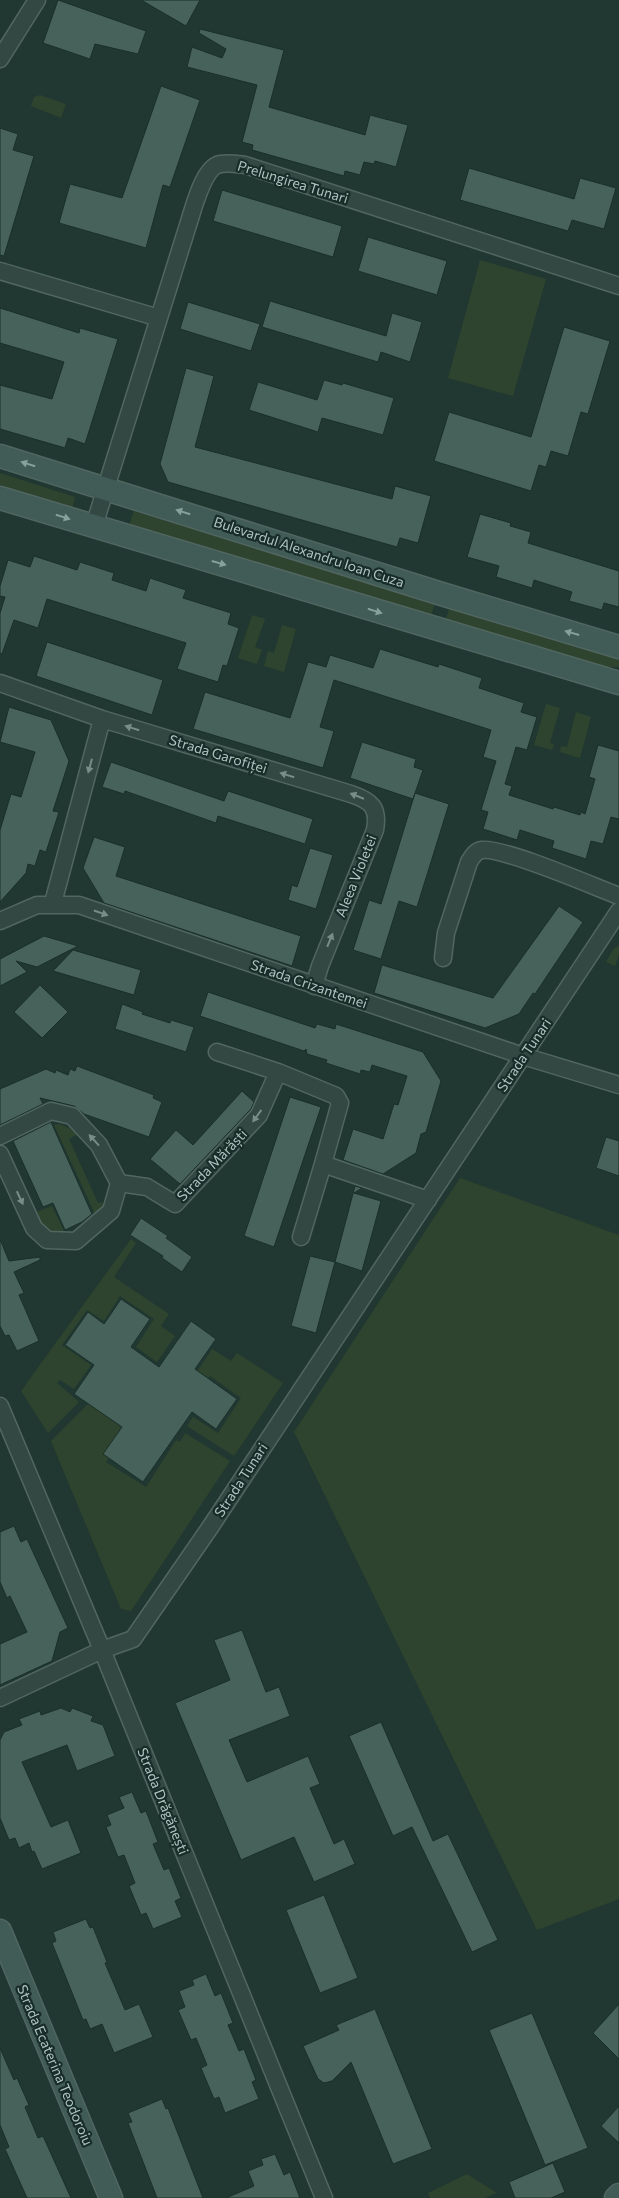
<svg xmlns="http://www.w3.org/2000/svg" width="619" height="2198" font-family="Commissioner,sans-serif">
<style>
.green{fill:#2e442f}
.building{fill:#46625a;stroke:#1b2f2a}
.lines{fill:none;stroke-linecap:round;stroke-linejoin:round}
.minor-casing{stroke:#516661;stroke-width:19}
.secondary-casing{stroke:#516661;stroke-width:25}
.minor{stroke:#334843;stroke-width:16}
.secondary{stroke:#415b56;stroke-width:22}
.oneway{fill:#87a09b}
.oneway2{fill:#768d88}
.labels{text-anchor:middle;stroke-width:4.5;stroke-linejoin:round;paint-order:stroke}
.street-label{font-size:14px;fill:#adc5c0;stroke:#192d28}
</style>
<rect width="100%" height="100%" fill="#203831"/>
<!-- green -->
<path class="green" d="M40 95 66 104 61 118 31 106 34 97Z
M480 260 546 279 513 396 448 378Z
M0 473 75 497 71 514 0 492Z
M134 511 435 603 429 621 128 529Z
M451 603 619 655V667H594L445 622Z
M252 615 265 619 255 647 262 650 257 664 238 658Z
M282 625 296 629 284 672 264 666 268 651 274 653Z
M546 704 560 708 550 743 554 744 552 750 534 745Z
M576 712 591 717 580 758 560 752 561 746 567 747Z
M619 946V955L615 966 606 962 614 948Z
M60 1124 73 1130 78 1134 69 1139 98 1203 102 1202 107 1211 96 1216 54 1125Z
M460 1178 619 1235V1899L537 1930 294 1432Z
M52 1206 64 1231 51 1234 31 1214Z
M131 1239 136 1243 114 1277 169 1314 161 1326 175 1336 157 1362 136 1347 154 1319 120 1296 104 1321 87 1310 62 1345 91 1365 74 1389 60 1380 57 1383 79 1402 48 1433 21 1391Z
M212 1349 231 1361 237 1353 283 1383 234 1456 187 1426 193 1417 218 1433 241 1398 210 1376 203 1386 193 1378Z
M156 1389 106 1462 146 1487 176 1440 180 1442 185 1433 230 1461 131 1611 121 1609 51 1441 91 1401Z
M467 2174 497 2193 484 2198H430L428 2193Z"/>
<!-- building -->
<path class="building" d="M58 0 146 31 138 54 95 44 90 59 43 43Z
M141 0H200L186 26Z
M200 29 284 50 269 107 365 135 370 115 408 125 396 167 375 161 374 164 364 162 360 175 345 171 344 176 252 150 253 145 242 142 257 85 187 67 192 47 222 58 226 49 199 33Z
M161 86 200 100 170 187 163 185 146 248 59 223 70 184 122 198Z
M0 128 18 134 13 150 34 156 4 256 0 255Z
M469 168 574 199 580 178 616 188 604 229 572 220 568 231 460 200Z
M222 190 342 226 333 257 213 221Z
M368 237 447 261 437 295 358 271Z
M270 301 386 336 392 313 422 322 410 362 381 352 378 362 262 327Z
M188 302 260 324 251 351 180 329Z
M0 308 79 333 80 328 118 339 85 444 68 438 65 448 0 429V385L52 399 64 362 0 343Z
M564 327 610 341 588 414 581 412 568 456 551 451 546 467 539 465 531 491 434 461 449 412 531 437Z
M186 368 214 376 195 447 392 499 395 486 431 496 418 543 400 538 397 547 168 482 160 464Z
M324 380 342 385 343 383 394 398 383 435 322 418 318 432 249 410 258 382 317 400Z
M480 514 511 523 510 526 531 532 528 543 619 571V607L604 603 602 610 569 601 572 592 534 580 532 588 496 577 499 566 467 557Z
M34 556 77 570 80 562 114 573 112 580 146 591 150 578 186 590 183 598 231 613 228 624 239 628 227 666 223 665 218 682 177 669 186 643 47 599 38 628 14 620 2 654 0 653V613L5 597 0 596V586L8 560 30 567Z
M47 642 163 680 152 715 36 676Z
M380 649 438 667 439 664 482 678 479 688 524 703 521 712 537 717 527 750 516 747 505 784 512 786 509 795 553 809 554 807 580 815 581 812 585 814 595 779 589 777 598 745 619 751V819L611 817 603 844 591 841 586 859 552 848 554 841 520 830 517 840 483 829 488 812 481 810 496 761 483 757 491 730 334 680 320 727 334 731 323 768 193 729 205 692 290 718 308 662 326 667 330 655 373 668Z
M9 707 51 720 69 761 53 811 59 812 46 852 40 850 35 866 28 864 26 873 0 902V830L11 794 21 797 35 752 0 742Z
M362 742 416 759 414 767 423 770 413 799 350 778Z
M111 762 224 801 228 791 313 819 305 844 218 816 216 823 125 791 124 794 102 787Z
M415 793 449 804 417 907 399 901 381 959 353 950 369 900 381 904Z
M94 837 125 847 116 876 301 936 292 966 104 903 83 868Z
M310 848 333 855 316 909 288 900 292 885 297 887Z
M559 906 583 922 535 994 533 993 519 1014 485 1028 374 993 382 965 493 998Z
M44 936 78 946 37 967 16 961 27 972 0 986V959Z
M73 950 141 970 134 995 53 971Z
M40 985 68 1012 42 1038 14 1012Z
M208 992 315 1028 317 1024 335 1029 336 1024 423 1052 441 1081 426 1132 421 1134 416 1153 383 1174 343 1160 353 1129 383 1139 394 1104 398 1105 407 1076 372 1065 370 1072 361 1070 360 1074 326 1063 327 1060 307 1054 306 1049 304 1051 200 1016Z
M122 1004 143 1012 142 1014 170 1023 171 1020 194 1027 186 1052 115 1029Z
M77 1066 154 1095 153 1098 162 1102 149 1137 84 1114 74 1106 40 1098 43 1104 0 1125V1089L46 1069 55 1073 56 1070 68 1075 70 1069 75 1071Z
M242 1091 254 1102 251 1109 180 1184 150 1159 176 1130 193 1145Z
M290 1097 321 1107 274 1247 244 1236Z
M51 1122 92 1214 82 1222 65 1230 53 1203 43 1207 13 1141Z
M606 1137 619 1141V1176L596 1168Z
M355 1186 362 1188 354 1193 381 1201 362 1271 335 1262Z
M141 1218 168 1236 166 1238 192 1257 182 1272 162 1258 163 1256 130 1235Z
M0 1239 9 1261 40 1257V1260L14 1272 24 1293 19 1295 39 1341 17 1351 9 1335 5 1336 0 1326Z
M310 1256 335 1262 316 1333 291 1326Z
M121 1299 150 1319 131 1347 159 1367 191 1321 216 1339 195 1369 237 1399 216 1429 192 1412 143 1482 103 1454 122 1427 74 1394 94 1365 65 1345 88 1312 104 1324Z
M14 1526 21 1542 27 1539 68 1628 60 1632 52 1661 0 1685V1644L27 1632 10 1596 7 1598 0 1582V1532Z
M242 1630 266 1692 279 1687 290 1716 229 1740 247 1782 308 1756 320 1784 310 1788 334 1844 344 1839 355 1864 314 1882 294 1837 241 1860 175 1703 230 1680 214 1640Z
M61 1708 70 1712 72 1708 93 1716 91 1721 103 1725 115 1756 77 1771 67 1745 22 1762 51 1827 68 1820 81 1853 42 1869 34 1851 32 1852 29 1843 19 1848 15 1838 9 1840 0 1818V1740L4 1732 22 1725 19 1719 40 1711 41 1715Z
M381 1722 433 1841 448 1834 498 1940 472 1952 412 1827 393 1836 349 1736Z
M132 1792 141 1813 146 1811 158 1842 153 1844 164 1870 169 1868 181 1898 175 1901 182 1917 153 1929 146 1913 141 1915 129 1886 135 1883 124 1855 118 1857 106 1827 111 1825 107 1815 124 1808 119 1797Z
M324 1895 358 1978 320 1993 286 1910Z
M86 1919 90 1928 93 1927 107 1962 105 1963 125 2010 139 2004 153 2037 114 2053 102 2024 90 2029 86 2019 83 2020 52 1943 56 1941 53 1932Z
M206 1974 215 1996 221 1993 233 2023 228 2025 239 2051 244 2049 256 2080 252 2082 259 2099 225 2113 219 2097 214 2099 201 2068 207 2065 196 2038 191 2040 178 2010 185 2007 179 1991 194 1985 192 1980Z
M619 2004V2059L593 2033Z
M375 2009 432 2149 393 2164 351 2062 332 2081 324 2083 318 2079 303 2046 339 2030 336 2025Z
M532 2013 588 2148 545 2165 489 2030Z
M0 2048 14 2080 17 2078 29 2105 25 2107 38 2138 43 2136 71 2198H27L5 2149 9 2147 0 2125Z
M162 2099 166 2109 168 2108 203 2198H157L128 2123 132 2122 128 2113Z
M619 2106V2143L601 2126Z
M275 2154 284 2175 290 2172 300 2198H226L254 2186 248 2171 263 2165 261 2159Z
M553 2163 565 2192 551 2198H515L509 2182Z"/>
<g class="lines">
<defs>
<path id="minor" d="M0 59 37 0
M0 271 159 318
M94 526 188 225C193 210 202 172 217 165 225 162 236 164 245 165L619 286
M0 683 102 719 351 794C372 801 379 808 375 830L320 966 314 986
M53 903 102 719
M0 921 37 905H79L523 1056 619 1085
M443 958 446 933 469 862C472 857 475 851 482 850 503 847 595 887 619 896
M217 1052 278 1072 336 1096 340 1103 323 1164 428 1200
M0 1136 51 1111 72 1116 99 1145 119 1183 111 1211 76 1241 47 1240 34 1228 0 1154
M119 1183 147 1187 175 1204 259 1115 278 1072
M301 1237 323 1164
M0 1406 102 1650 324 2198
M0 1698 102 1650 133 1639 211 1526 619 911"/>
<path id="secondary" d="M0 456 445 595 619 647
M0 498 619 683
M0 1931 111 2198
M616 2198 619 2195"/>
</defs>
<!-- minor casing -->
<use href="#minor" class="minor-casing"/>
<!-- secondary casing -->
<use href="#secondary" class="secondary-casing"/>
<!-- minor -->
<use href="#minor" class="minor"/>
<!-- secondary -->
<use href="#secondary" class="secondary"/>
</g>
<!-- one-way arrows -->
<defs><path id="oneway-solid" d="M-6-.8H1V-3.2L6.5 0L1 3.2V.8H-6Z" transform="scale(1.25)"/></defs>
<g class="oneway">
<use href="#oneway-solid" transform="translate(28 464) rotate(-163)"/>
<use href="#oneway-solid" transform="translate(183 512) rotate(-163)"/>
<use href="#oneway-solid" transform="translate(63 517) rotate(17)"/>
<use href="#oneway-solid" transform="translate(219 563) rotate(16)"/>
<use href="#oneway-solid" transform="translate(375 611) rotate(17)"/>
<use href="#oneway-solid" transform="translate(572 633) rotate(-164)"/>
</g>
<g class="oneway2">
<use href="#oneway-solid" transform="translate(132 728) rotate(-163)"/>
<use href="#oneway-solid" transform="translate(90 766) rotate(105)"/>
<use href="#oneway-solid" transform="translate(287 775) rotate(-163)"/>
<use href="#oneway-solid" transform="translate(357 796) rotate(-158)"/>
<use href="#oneway-solid" transform="translate(101 913) rotate(19)"/>
<use href="#oneway-solid" transform="translate(330 940) rotate(-68)"/>
<use href="#oneway-solid" transform="translate(257 1116) rotate(126)"/>
<use href="#oneway-solid" transform="translate(94 1140) rotate(-132)"/>
<use href="#oneway-solid" transform="translate(20 1198) rotate(65)"/>
</g>
<g class="labels">
<!-- street labels -->
<g class="street-label">
<text transform="translate(293 182) rotate(17)" y="5">Prelungirea Tunari</text>
<text transform="translate(309 552) rotate(18)" y="5">Bulevardul Alexandru Ioan Cuza</text>
<text transform="translate(218 754) rotate(17)" y="5">Strada Garofiței</text>
<text transform="translate(356 876) rotate(-68)" y="5">Aleea Violetei</text>
<text transform="translate(309 984) rotate(19)" y="5">Strada Crizantemei</text>
<text transform="translate(524 1055) rotate(-56)" y="5">Strada Tunari</text>
<text transform="translate(212 1165) rotate(-46)" y="5">Strada Mărăști</text>
<text transform="translate(241 1480) rotate(-57)" y="5">Strada Tunari</text>
<text transform="translate(163 1801) rotate(68)" y="5">Strada Drăgănești</text>
<text transform="translate(55 2065) rotate(67)" y="5">Strada Ecaterina Teodoroiu</text>
</g>
</g>
</svg>
